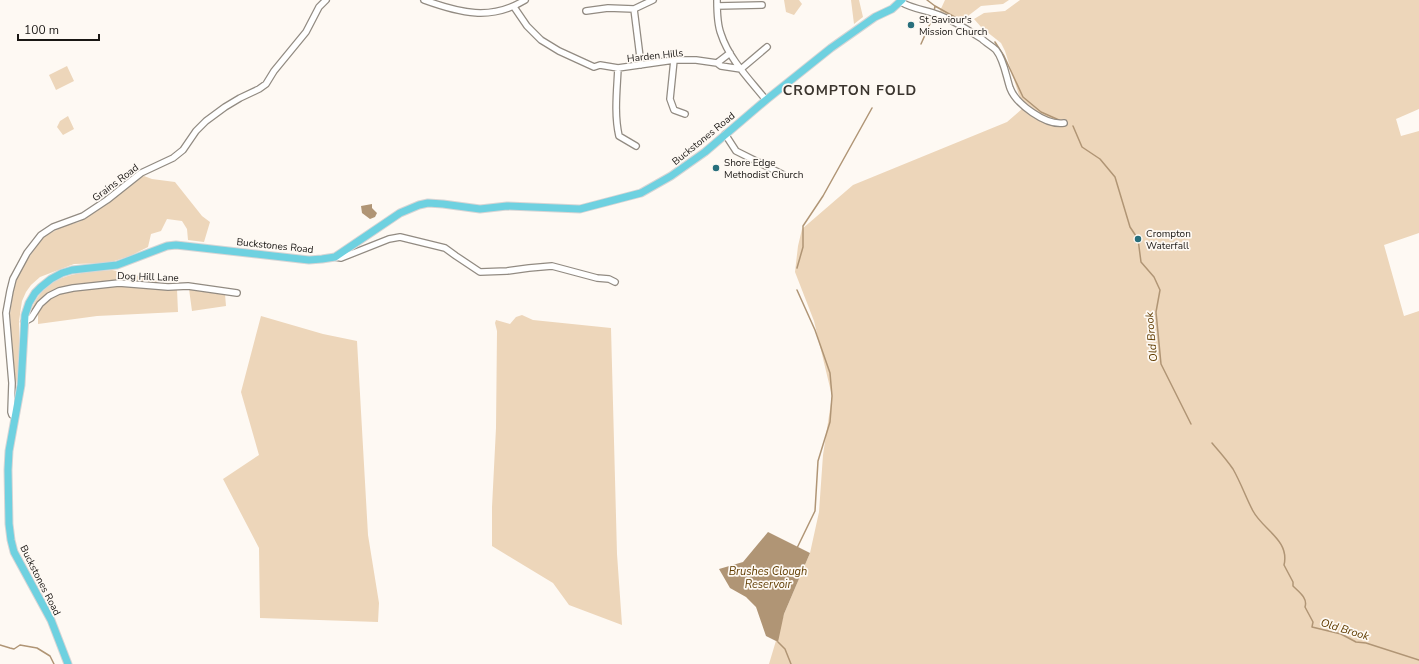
<svg xmlns="http://www.w3.org/2000/svg" width="1419" height="664" font-family="'Nunito Sans',sans-serif">
<style>
.green{fill:#edd6ba}
.water{fill:#b09575}
.lines{fill:none;stroke-linecap:round;stroke-linejoin:round}
.stream{stroke:#b09575;stroke-width:1.5}
.minor-casing{stroke:#928b82;stroke-width:8}
.major-casing{stroke:#d6d5d5;stroke-width:9}
.minor{stroke:#fff;stroke-width:5.5}
.major{stroke:#6ed1e0;stroke-width:7}
.poi-dot{fill:#286f7c;stroke:#fef9f3;stroke-width:1.5}
.labels{text-anchor:middle;stroke-width:3.5;stroke-linejoin:round;paint-order:stroke}
.poi-label{font-size:10px;fill:#1a1714;stroke:#fef9f3;text-anchor:start}
.street-label{font-size:10px;fill:#1a1714;stroke:#fef9f3}
.water-label{font-size:11px;font-style:italic;fill:#603c00;stroke:#fef9f3}
.district-label{font-size:14px;font-weight:bold;letter-spacing:1px;fill:#3b352e;stroke:#fef9f3}
</style>
<rect width="100%" height="100%" fill="#fef9f3"/>
<!-- green -->
<path class="green" d="M784 0H799L802 4 794 15 786 12Z
M851 0H859L863 17 854 24Z
M945 0H1009L1003 4 981 6 960 22 939 13Z
M1020 0H1419V109L1396 119 1401 136 1419 131V233L1384 245 1404 316 1419 311V664H769L784 614 810 553 819 512 823 455 832 396 814 321 795 272 798 246 802 229 853 185 1007 122 1023 108 1005 51 1001 43 982 28 974 19 984 13 1005 11Z
M67 66 74 81 56 90 49 75Z
M68 116 74 129 63 135 57 127 60 121Z
M144 176 152 179 175 182 202 216 210 222 204 242 188 240 187 229 182 221 167 219 161 231 151 234 148 247 130 256 108 263 74 264 40 277 31 285 26 292 22 301 19 321V368L13 402V367L10 314 13 292 16 281 23 266 43 237 64 226 79 222 97 211 129 186Z
M112 270 157 280 156 284 119 281 59 290 29 317C41 274 74 273 112 270Z
M123 284 177 289 178 312 97 316 38 324V310C41 307 43 303 46 300 62 288 103 286 123 284Z
M189 289H202L225 294 226 306 192 311Z
M522 315 533 320 611 328 617 554 622 625 569 605 553 583 492 546V507L496 428 497 331 495 323 496 320 510 324 516 317Z
M261 316 323 334 357 341 368 535 379 603 378 622 260 618 259 548 223 479 259 455 241 392Z"/>
<!-- water -->
<path class="water" d="M372 204V208L377 213 375 217 370 219 362 213 361 206Z
M768 532 810 553 784 614 778 642 766 636 756 607 746 597 730 588 719 569 743 562Z"/>
<g class="lines">
<!-- stream -->
<path class="stream" d="M927 0 935 6 960 20
M995 42 1004 56 1023 97 1041 112 1059 120
M921 44 933 17 935 6
M1073 126 1082 147 1100 159 1115 177 1130 227 1138 239 1141 262 1154 277 1160 290 1156 312 1161 364 1191 424
M797 268 803 247V226L823 196 872 108
M797 290 815 330 830 373 832 396 830 422 818 461 815 511 797 548
M1212 443C1219 451 1227 460 1233 469 1241 483 1246 498 1253 511 1263 530 1290 540 1284 565L1293 582V586C1299 592 1308 598 1305 607L1313 622 1312 627 1341 634 1356 642 1366 643 1419 660
M778 642 785 649 791 664
M0 645 10 648 14 649 20 645 37 648 50 656 54 664"/>
<defs>
<path id="minor" d="M424 0C460 13 491 21 525 0
M717 0C717 10 717 24 721 34 729 59 750 80 766 100
M901 2C913 9 926 10 939 15 955 21 968 30 982 39 986 43 992 46 996 50 1004 60 1006 76 1010 88 1016 104 1046 126 1064 123
M717 6 762 5
M514 7 527 26 541 40 559 51 594 67 600 65 618 68 674 60H696L717 63 721 66 741 69 767 47
M634 9 641 65
M586 11 608 8 634 9 653 0
M674 60 670 99 674 110 685 114
M717 63 730 53
M618 68C617 90 614 114 619 136L636 146
M725 134 736 151 784 175
M335 257 341 258 389 239 400 237 445 248 456 256 480 272 507 271 529 268 552 266 597 278 609 279 615 282
M24 322 31 318 40 304 49 296 59 291 73 288 119 283 168 287 188 286 237 293
M15 416 12 415 11 412 12 383 6 313 10 291 13 279 27 253 41 235 53 227 83 216 107 200 141 173 173 158 183 150 196 131 206 121 225 107 240 98 259 89 266 84 274 71 306 32 319 7 326 0"/>
<path id="major" d="M68 664 51 620 14 552 11 540 9 524 8 470 9 451 21 385 25 315 29 303 35 293 41 287 51 279 62 273 72 270 117 265 167 246 176 245 309 260 322 259 335 257 400 213 419 205 428 203 443 204 480 209 507 206 580 209 641 193 671 176 705 152 766 100 831 48 875 17 892 9 902 0"/>
</defs>
<!-- minor casing -->
<use href="#minor" class="minor-casing"/>
<!-- major casing -->
<use href="#major" class="major-casing"/>
<!-- minor -->
<use href="#minor" class="minor"/>
<!-- major -->
<use href="#major" class="major"/>
</g>
<!-- markers -->
<g class="poi-dot">
<circle cx="911" cy="25" r="4"/>
<circle cx="716" cy="168" r="4"/>
<circle cx="1138" cy="239" r="4"/>
</g>
<g class="labels">
<!-- poi labels -->
<g class="poi-label">
<text x="919" y="23">St Saviour's<tspan x="919" dy="12">Mission Church</tspan></text>
<text x="724" y="166">Shore Edge<tspan x="724" dy="12">Methodist Church</tspan></text>
<text x="1146" y="237">Crompton<tspan x="1146" dy="12">Waterfall</tspan></text>
</g>
<!-- street labels -->
<g class="street-label">
<text transform="translate(655 55) rotate(-6)" y="4">Harden Hills</text>
<text transform="translate(703 138) rotate(-39)" y="4">Buckstones Road</text>
<text transform="translate(115 182) rotate(-37)" y="4">Grains Road</text>
<text transform="translate(275 245) rotate(6)" y="4">Buckstones Road</text>
<text transform="translate(148 276) rotate(2)" y="4">Dog Hill Lane</text>
<text transform="translate(41 580) rotate(63)" y="4">Buckstones Road</text>
</g>
<!-- water labels -->
<g class="water-label">
<text transform="translate(1151 337) rotate(-95)" y="4">Old Brook</text>
<text x="768" y="575">Brushes Clough<tspan x="768" dy="13">Reservoir</tspan></text>
<text transform="translate(1345 629) rotate(17)" y="4">Old Brook</text>
</g>
<!-- district labels -->
<g class="district-label">
<text x="850" y="95">CROMPTON FOLD</text>
</g>
</g>
<!-- scale -->
<path d="M18 34v6h81v-6" fill="none" stroke="#1a1714" stroke-width="2"/>
<text x="24" y="34" font-size="12" fill="#1a1714" stroke="#fef9f3" stroke-width="3" paint-order="stroke">100 m</text>
</svg>
